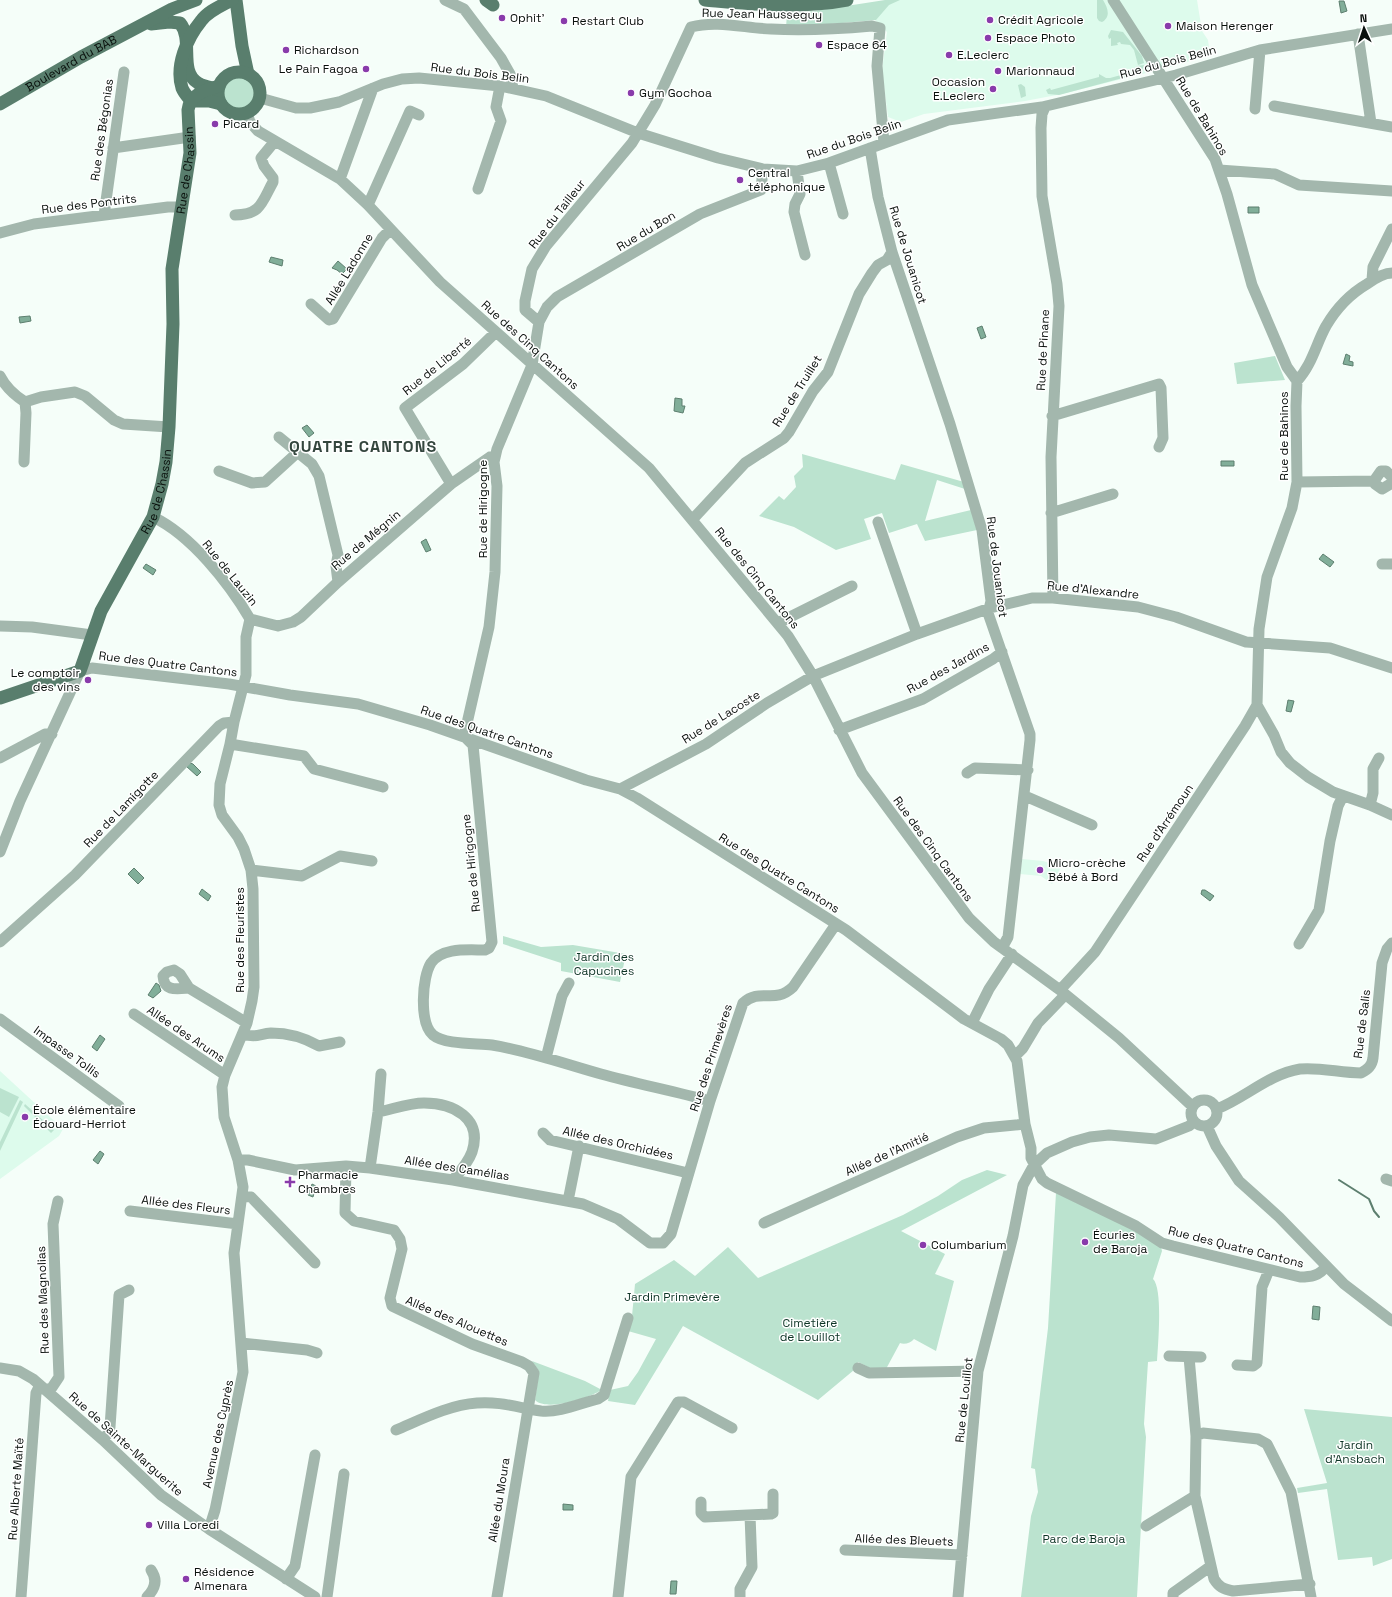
<svg xmlns="http://www.w3.org/2000/svg" width="1392" height="1597" font-family="'Space Grotesk',sans-serif">
<style>
.built{fill:#ddfbec}
.green{fill:#bbe3cf}
.water{fill:#81ae99;stroke:#5d7f6f}
.lines{fill:none;stroke-linecap:round;stroke-linejoin:round}
.stream{stroke:#5d7f6f;stroke-width:2}
.minor{stroke:#a3b7ad;stroke-width:11}
.major{stroke:#597e6d;stroke-width:13}
.poi-dot{fill:#893bab;stroke:#fff;stroke-width:1.5}
.labels{text-anchor:middle;stroke-width:3;stroke-linejoin:round;paint-order:stroke}
.street-label{font-size:12px;fill:#09100c;stroke:#fff}
.poi-label{font-size:12px;fill:#09100c;stroke:#fff;text-anchor:start}
.park-label{font-size:12px;fill:#0e3526;stroke:#fff}
.district-label{font-size:16px;font-weight:bold;letter-spacing:1px;fill:#34463e;stroke:#fff}
</style>
<rect width="100%" height="100%" fill="#f5fef9"/>
<!-- built -->
<path class="built" d="M894 0H1197L1202 31 1208 40 1210 55 1170 67 1062 94 1025 101 924 114 901 122 888 117 882 70 887 32 875 20 891 1Z
M1022 859 1043 861 1061 867 1052 884 1041 876 1020 874Z
M0 1071 63 1129 59 1136 0 1179Z"/>
<!-- green -->
<path class="green" d="M885 0H900L889 5 876 20 786 28 787 13 814 11Z
M1097 0H1103C1108 8 1111 17 1102 22L1099 21 1097 18Z
M1111 30 1123 32 1142 56 1144 63 1138 65 1134 50 1130 45 1121 44 1120 42 1117 43 1118 45 1111 46V38L1109 39 1108 36Z
M1144 65 1142 70 1134 75 1059 95 1048 94 1046 90 1050 88 1051 90 1099 77V74L1106 78H1110L1132 72 1137 66Z
M223 94a16 16 0 1 1 32 0a16 16 0 1 1-32 0Z
M1021 84 1025 87 1026 96 1021 98 1018 85Z
M1275 356 1285 380 1237 384 1234 363Z
M802 454 895 480 901 464 964 482 965 489 937 480 925 521 971 510 977 530 925 541 917 524 889 533 882 513 864 519 871 539 836 550 794 527 759 516 779 496 784 500 796 487 794 476 803 467Z
M503 936 541 947 573 945 626 954 620 982 561 971V963L503 944Z
M0 1088 19 1097 9 1117 0 1112Z
M20 1100 23 1102 0 1151V1142Z
M25 1104 54 1130 51 1133 24 1106Z
M987 1170 1007 1175 901 1231 945 1254 935 1274 954 1281 936 1351 914 1339C911 1343 904 1345 900 1343L886 1369 870 1368 858 1362 854 1370 818 1400 683 1326 635 1405 608 1401 610 1390 628 1386 638 1372 656 1339 628 1331 632 1316 635 1284 674 1260 695 1276 728 1247 758 1278 903 1215 938 1196 962 1180Z
M1056 1193 1149 1236 1161 1247 1162 1251 1153 1279C1163 1288 1158 1345 1157 1361L1148 1362 1144 1424 1146 1437 1137 1597H1021L1031 1516 1038 1492 1035 1469 1031 1468 1048 1328Z
M532 1361 585 1381 602 1390C588 1398 547 1412 535 1400L539 1371Z
M1304 1409 1392 1417V1559L1373 1566 1372 1557 1338 1560 1327 1489 1298 1493 1297 1488 1327 1483Z"/>
<!-- water -->
<path class="water" d="M1339 1H1344L1347 11 1341 13Z
M1248 207H1259V213H1248Z
M271 257 283 260 282 266 269 262Z
M338 261 347 269 342 274 337 270 332 268Z
M30 316 31 321 20 323 19 317Z
M982 326 986 337 981 339 977 328Z
M1346 354 1350 356 1349 361 1353 362V366L1343 364Z
M675 398 682 399V406H685L683 413 674 411Z
M307 425 314 433 309 437 302 428Z
M1221 461H1234V466H1221Z
M426 539 431 550 426 552 421 542Z
M1323 554 1334 562 1330 567 1319 559Z
M146 564 156 570 153 575 143 568Z
M1288 700 1294 701 1291 712 1286 711Z
M190 763 193 764 201 772 197 776 186 766Z
M134 868 144 878 138 884 128 874Z
M202 889 211 896 208 901 199 894Z
M1202 890H1205L1214 896 1210 901 1201 894Z
M156 983 159 985 161 991 153 998 148 995Z
M100 1035 105 1039 97 1051 92 1047Z
M100 1151 104 1154 98 1164 93 1160Z
M312 1184 316 1186 313 1197 308 1195Z
M1313 1306 1320 1307 1319 1320 1312 1319Z
M563 1504 573 1505V1510H563Z
M671 1581H677L676 1594H670Z"/>
<g class="lines">
<!-- stream -->
<path class="stream" d="M1339 1180 1369 1199 1374 1211 1379 1217"/>
<!-- minor -->
<path class="minor" d="M445 0 464 9 501 58 510 74 513 88
M1113 0 1215 159 1227 194 1252 285 1287 367 1297 381 1296 406 1297 482 1292 508 1267 577 1259 629 1257 705 1274 735 1281 752 1290 763 1308 777 1333 792 1370 805 1392 815
M1358 34 1371 123
M260 98 296 108H310L339 102 383 84 402 79 419 78 500 86 546 96 638 133 718 158 763 169 797 171 829 163 948 120 1042 107 1176 75 1260 50 1392 29
M1274 106 1392 127
M1045 107 1042 114 1041 128 1042 196 1057 284 1059 306 1051 457 1053 598
M1255 109 1260 50
M247 113 250 122 258 131 340 179 368 205 440 282 649 468 788 636 813 676 862 773 969 918 994 942 1060 990 1119 1038 1192 1106
M113 148 190 137
M870 148 878 197 892 252 950 424 982 530 991 601 988 613 1030 734V740L1008 937 1002 948
M829 163 843 214
M1219 170 1275 174 1299 185 1392 191
M797 171 800 194 795 204 794 212 805 255
M340 179 373 88
M478 189 501 121 496 107 500 86
M368 205 410 111 419 115
M104 215 124 72
M235 215C261 215 262 202 273 182V178L264 166 261 158 275 141
M0 233 34 224 168 207H182
M1372 280 1373 267 1392 229
M311 304 329 320 333 319 382 238 390 230
M539 322 547 307 557 297 700 214 761 190 763 169
M0 376C6 388 14 395 25 402L26 413 24 462
M1297 381C1312 365 1316 344 1326 326 1336 309 1350 294 1367 284 1374 279 1384 273 1392 273
M25 402 41 397 75 392 85 396 114 420 123 424 169 427
M1052 416 1159 384 1161 388 1163 438 1159 447
M279 437 312 464 319 476 338 555 336 566 338 582
M219 471 252 483 265 482 298 452
M1392 477 1386 471H1381L1374 481 1375 484 1382 489 1392 483
M1297 482 1374 481
M451 484 405 408 463 364 496 332
M1051 513 1113 494
M692 520 745 463 784 438 789 432 813 391 828 372 859 294 872 273 878 265 887 260 892 252
M878 522 917 634
M1382 564H1392
M250 619 278 626 293 622 301 617 338 582 451 484 490 457 495 456
M778 623 852 586
M0 626 32 627 92 635
M839 730 923 699 993 659 1002 652
M230 744 304 756 314 769 383 787
M0 758 45 734H52
M967 773 975 768 1028 770
M620 789 706 744 767 703 813 676 917 634 990 608 1032 598H1053L1138 607 1176 617 1246 642 1330 648 1392 668
M1025 796 1092 825
M1370 805 1373 793V769L1379 758
M0 852 20 801 80 671 92 668 229 684 290 695 358 704 430 725 586 780 620 789 637 798 846 930 964 1019 1001 1039 1008 1045 1017 1061 1025 1124 1031 1148V1158L1042 1179 1047 1183 1136 1226 1162 1243 1173 1246 1300 1277C1310 1277 1320 1276 1326 1266
M251 870 302 876 340 856 372 861
M0 942 75 875 219 726 224 723 234 722 246 675V637L250 619C229 583 191 535 153 517
M1299 944 1319 910 1330 841 1338 806 1343 796
M189 988C177 989 164 992 163 976L167 972 174 970 180 974 189 988 247 1023
M1060 990 1095 952 1245 726 1257 705
M134 1014 225 1075
M0 1019 119 1106
M972 1023 989 989 1012 954
M243 1034C256 1038 259 1034 271 1033 288 1033 305 1038 319 1046L340 1042
M1015 1056 1023 1048 1038 1023 1065 995
M546 1058 562 996 569 983
M1191 1113a13 13 0 1 1 26 0a13 13 0 1 1-26 0Z
M710 1101C674 1091 637 1084 601 1074 565 1064 529 1051 492 1045 477 1043 445 1045 433 1035 419 1023 422 977 431 963 442 947 468 950 485 950L489 948 492 942 473 745 466 738 465 732 489 627 495 572 497 486 494 462 497 449 532 365 539 322 525 310V301L532 269 546 246 632 143 655 105 691 27C717 20 744 28 771 29 804 31 839 29 872 26L880 28 877 66 884 143
M1217 1109C1245 1098 1269 1074 1300 1069 1320 1067 1341 1073 1361 1073 1368 1069 1372 1066 1373 1058L1382 963 1387 949 1392 943
M378 1112C393 1109 409 1103 424 1103 453 1103 483 1118 472 1152 468 1163 460 1172 453 1180
M1207 1126 1216 1146 1239 1181 1279 1217 1344 1284 1392 1321
M543 1133 550 1140 688 1173
M238 1160H248L295 1170 346 1166 370 1168 453 1180 583 1204 618 1219 650 1243H663L671 1234 710 1101 743 1003C761 987 774 1005 793 987L836 924
M346 1166 345 1213 354 1221 394 1230 400 1239 402 1249 390 1298 392 1306 472 1344 522 1362 529 1366 534 1373 497 1597
M370 1168 378 1112 381 1074
M1386 1179 1392 1181
M243 1196 251 1197 315 1263
M568 1201 579 1146
M130 1211 238 1224
M764 1223 957 1137 984 1128 1025 1124
M241 1343 307 1350 317 1353
M1169 1356 1201 1357
M1189 1357 1196 1436 1195 1496 1214 1579C1219 1587 1223 1589 1233 1591L1310 1584
M1237 1365 1253 1366 1257 1363 1262 1287 1269 1270
M0 1368 19 1371 33 1379 103 1440 161 1495 209 1529 315 1597
M858 1368 869 1373 978 1371
M396 1430C422 1419 449 1405 477 1403 499 1401 520 1408 541 1411 559 1413 581 1403 598 1399L604 1395 628 1318
M1196 1436 1203 1433 1258 1439 1267 1444 1291 1492 1311 1597
M103 1440 109 1432 110 1427 119 1295 129 1290
M701 1502V1513L705 1517 771 1514 773 1513V1494
M1146 1526 1195 1496
M209 1529 215 1510 243 1372 234 1253 243 1187 238 1160 224 1117 222 1087 225 1075 247 1023 252 1001 254 987 253 889 251 870 244 849 238 837 222 815 219 805 220 784 230 744 234 722
M845 1550 962 1555
M286 1579 295 1566 315 1455
M21 1597 36 1393 38 1389H51L59 1377 53 1224 58 1201
M147 1597C155 1589 158 1580 151 1570
M327 1597 344 1474
M618 1597 631 1477 678 1402H684L732 1428
M740 1597V1589L752 1567 750 1515
M958 1597 978 1371 1013 1236 1023 1185 1034 1165 1047 1153 1072 1142 1090 1137 1109 1135 1156 1139 1189 1126 1194 1122
M1173 1597V1593L1211 1566"/>
<!-- major -->
<g class="major">
<path d="M236 0 242 46 248 74"/>
<path d="M486 0 493 5"/>
<path d="M705 0C753 4 799 9 847 0"/>
<path d="M151 24 169 22 180 23C194 40 178 71 198 83 202 86 208 87 213 88"/>
<circle cx="239" cy="93" r="21"/>
<path d="M191 101C188 97 184 93 182 88 175 66 187 38 201 21 208 11 221 6 232 0"/>
<path d="M191 101H209L221 104"/>
<path id="s1" d="M0 104 81 57 172 9 196 0"/>
<path id="s2" d="M0 698 80 671 101 611 153 517 162 484 166 462 169 427 173 324 172 269 190 153 188 110C190 94 206 90 219 86"/>
</g>
</g>
<!-- markers -->
<g class="poi-dot">
<circle cx="502" cy="18" r="4"/>
<circle cx="990" cy="20" r="4"/>
<circle cx="564" cy="21" r="4"/>
<circle cx="1168" cy="26" r="4"/>
<circle cx="988" cy="38" r="4"/>
<circle cx="819" cy="45" r="4"/>
<circle cx="286" cy="50" r="4"/>
<circle cx="949" cy="55" r="4"/>
<circle cx="366" cy="69" r="4"/>
<circle cx="998" cy="71" r="4"/>
<circle cx="993" cy="89" r="4"/>
<circle cx="631" cy="93" r="4"/>
<circle cx="215" cy="124" r="4"/>
<circle cx="740" cy="180" r="4"/>
<circle cx="88" cy="680" r="4"/>
<circle cx="1040" cy="870" r="4"/>
<circle cx="25" cy="1117" r="4"/>
<path d="M288 1176h4v4h4v4h-4v4h-4v-4h-4v-4h4z"/>
<circle cx="1085" cy="1242" r="4"/>
<circle cx="923" cy="1245" r="4"/>
<circle cx="149" cy="1525" r="4"/>
<circle cx="186" cy="1579" r="4"/>
</g>
<g class="labels">
<!-- street labels -->
<g class="street-label">
<text transform="translate(762 14) rotate(1)" y="4">Rue Jean Hausseguy</text>
<text transform="translate(1168 62) rotate(-15)" y="4">Rue du Bois Belin</text>
<text dy="4" stroke="none"><textPath href="#s1" startOffset="82">Boulevard du BAB</textPath></text>
<text transform="translate(480 73) rotate(7)" y="4">Rue du Bois Belin</text>
<text transform="translate(1202 116) rotate(59)" y="4">Rue de Bahinos</text>
<text transform="translate(102 130) rotate(-82)" y="4">Rue des Bégonias</text>
<text transform="translate(854 139) rotate(-19)" y="4">Rue du Bois Belin</text>
<text dy="4" stroke="none"><textPath href="#s2" startOffset="605">Rue de Chassin</textPath></text>
<text transform="translate(89 204) rotate(-7)" y="4">Rue des Pontrits</text>
<text transform="translate(557 214) rotate(-52)" y="4">Rue du Tailleur</text>
<text transform="translate(646 231) rotate(-31)" y="4">Rue du Bon</text>
<text transform="translate(908 255) rotate(73)" y="4">Rue de Jouanicot</text>
<text transform="translate(349 269) rotate(-59)" y="4">Allée Ladonne</text>
<text transform="translate(530 345) rotate(42)" y="4">Rue des Cinq Cantons</text>
<text transform="translate(1043 350) rotate(-87)" y="4">Rue de Pinane</text>
<text transform="translate(437 366) rotate(-39)" y="4">Rue de Liberté</text>
<text transform="translate(797 391) rotate(-58)" y="4">Rue de Truillet</text>
<text transform="translate(1284 436) rotate(-90)" y="4">Rue de Bahinos</text>
<text dy="4" stroke="none"><textPath href="#s2" startOffset="281">Rue de Chassin</textPath></text>
<text transform="translate(483 509) rotate(-90)" y="4">Rue de Hirigogne</text>
<text transform="translate(366 540) rotate(-40)" y="4">Rue de Mégnin</text>
<text transform="translate(997 567) rotate(83)" y="4">Rue de Jouanicot</text>
<text transform="translate(230 573) rotate(51)" y="4">Rue de Lauzin</text>
<text transform="translate(757 578) rotate(51)" y="4">Rue des Cinq Cantons</text>
<text transform="translate(1093 590) rotate(6)" y="4">Rue d'Alexandre</text>
<text transform="translate(168 664) rotate(7)" y="4">Rue des Quatre Cantons</text>
<text transform="translate(948 668) rotate(-29)" y="4">Rue des Jardins</text>
<text transform="translate(721 717) rotate(-32)" y="4">Rue de Lacoste</text>
<text transform="translate(487 732) rotate(19)" y="4">Rue des Quatre Cantons</text>
<text transform="translate(121 809) rotate(-46)" y="4">Rue de Lamigotte</text>
<text transform="translate(1165 823) rotate(-56)" y="4">Rue d'Arrémoun</text>
<text transform="translate(933 849) rotate(54)" y="4">Rue des Cinq Cantons</text>
<text transform="translate(471 863) rotate(-96)" y="4">Rue de Hirigogne</text>
<text transform="translate(779 873) rotate(32)" y="4">Rue des Quatre Cantons</text>
<text transform="translate(240 940) rotate(-90)" y="4">Rue des Fleuristes</text>
<text transform="translate(1362 1024) rotate(-83)" y="4">Rue de Salis</text>
<text transform="translate(186 1034) rotate(34)" y="4">Allée des Arums</text>
<text transform="translate(67 1052) rotate(36)" y="4">Impasse Tollis</text>
<text transform="translate(711 1058) rotate(-72)" y="4">Rue des Primevères</text>
<text transform="translate(618 1143) rotate(13)" y="4">Allée des Orchidées</text>
<text transform="translate(887 1154) rotate(-24)" y="4">Allée de l'Amitié</text>
<text transform="translate(457 1168) rotate(9)" y="4">Allée des Camélias</text>
<text transform="translate(186 1205) rotate(7)" y="4">Allée des Fleurs</text>
<text transform="translate(1236 1247) rotate(14)" y="4">Rue des Quatre Cantons</text>
<text transform="translate(43 1300) rotate(-92)" y="4">Rue des Magnolias</text>
<text transform="translate(457 1321) rotate(23)" y="4">Allée des Alouettes</text>
<text transform="translate(964 1400) rotate(-84)" y="4">Rue de Louillot</text>
<text transform="translate(218 1434) rotate(-78)" y="4">Avenue des Cyprès</text>
<text transform="translate(126 1444) rotate(42)" y="4">Rue de Sainte-Marguerite</text>
<text transform="translate(16 1489) rotate(-86)" y="4">Rue Alberte Maïté</text>
<text transform="translate(499 1500) rotate(-81)" y="4">Allée du Moura</text>
<text transform="translate(904 1540) rotate(2)" y="4">Allée des Bleuets</text>
</g>
<!-- poi labels -->
<g class="poi-label">
<text x="510" y="22">Ophit'</text>
<text x="998" y="24">Crédit Agricole</text>
<text x="572" y="25">Restart Club</text>
<text x="1176" y="30">Maison Herenger</text>
<text x="996" y="42">Espace Photo</text>
<text x="827" y="49">Espace 64</text>
<text x="294" y="54">Richardson</text>
<text x="957" y="59">E.Leclerc</text>
<text x="358" y="73" text-anchor="end">Le Pain Fagoa</text>
<text x="1006" y="75">Marionnaud</text>
<text x="985" y="86" text-anchor="end">Occasion<tspan x="985" dy="14">E.Leclerc</tspan></text>
<text x="639" y="97">Gym Gochoa</text>
<text x="223" y="128">Picard</text>
<text x="748" y="177">Central<tspan x="748" dy="14">téléphonique</tspan></text>
<text x="80" y="677" text-anchor="end">Le comptoir<tspan x="80" dy="14">des vins</tspan></text>
<text x="1048" y="867">Micro-crèche<tspan x="1048" dy="14">Bébé à Bord</tspan></text>
<text x="33" y="1114">École élémentaire<tspan x="33" dy="14">Édouard-Herriot</tspan></text>
<text x="298" y="1179">Pharmacie<tspan x="298" dy="14">Chambres</tspan></text>
<text x="1093" y="1239">Écuries<tspan x="1093" dy="14">de Baroja</tspan></text>
<text x="931" y="1249">Columbarium</text>
<text x="157" y="1529">Villa Loredi</text>
<text x="194" y="1576">Résidence<tspan x="194" dy="14">Almenara</tspan></text>
</g>
<!-- park labels -->
<g class="park-label">
<text x="604" y="961">Jardin des<tspan x="604" dy="14">Capucines</tspan></text>
<text x="672" y="1301">Jardin Primevère</text>
<text x="810" y="1327">Cimetière<tspan x="810" dy="14">de Louillot</tspan></text>
<text x="1355" y="1449">Jardin<tspan x="1355" dy="14">d'Ansbach</tspan></text>
<text x="1084" y="1543">Parc de Baroja</text>
</g>
<!-- district labels -->
<g class="district-label">
<text x="363" y="452">QUATRE CANTONS</text>
</g>
</g>
<!-- north arrow -->
<g transform="translate(1364 28) rotate(357)" stroke="#ffffff" stroke-width="3" paint-order="stroke">
<path d="M0-3L7 15L0 10L-7 15Z" fill="#09100c"/>
<text y="-6" font-size="11" font-weight="bold" text-anchor="middle" fill="#09100c">N</text>
</g>
</svg>
